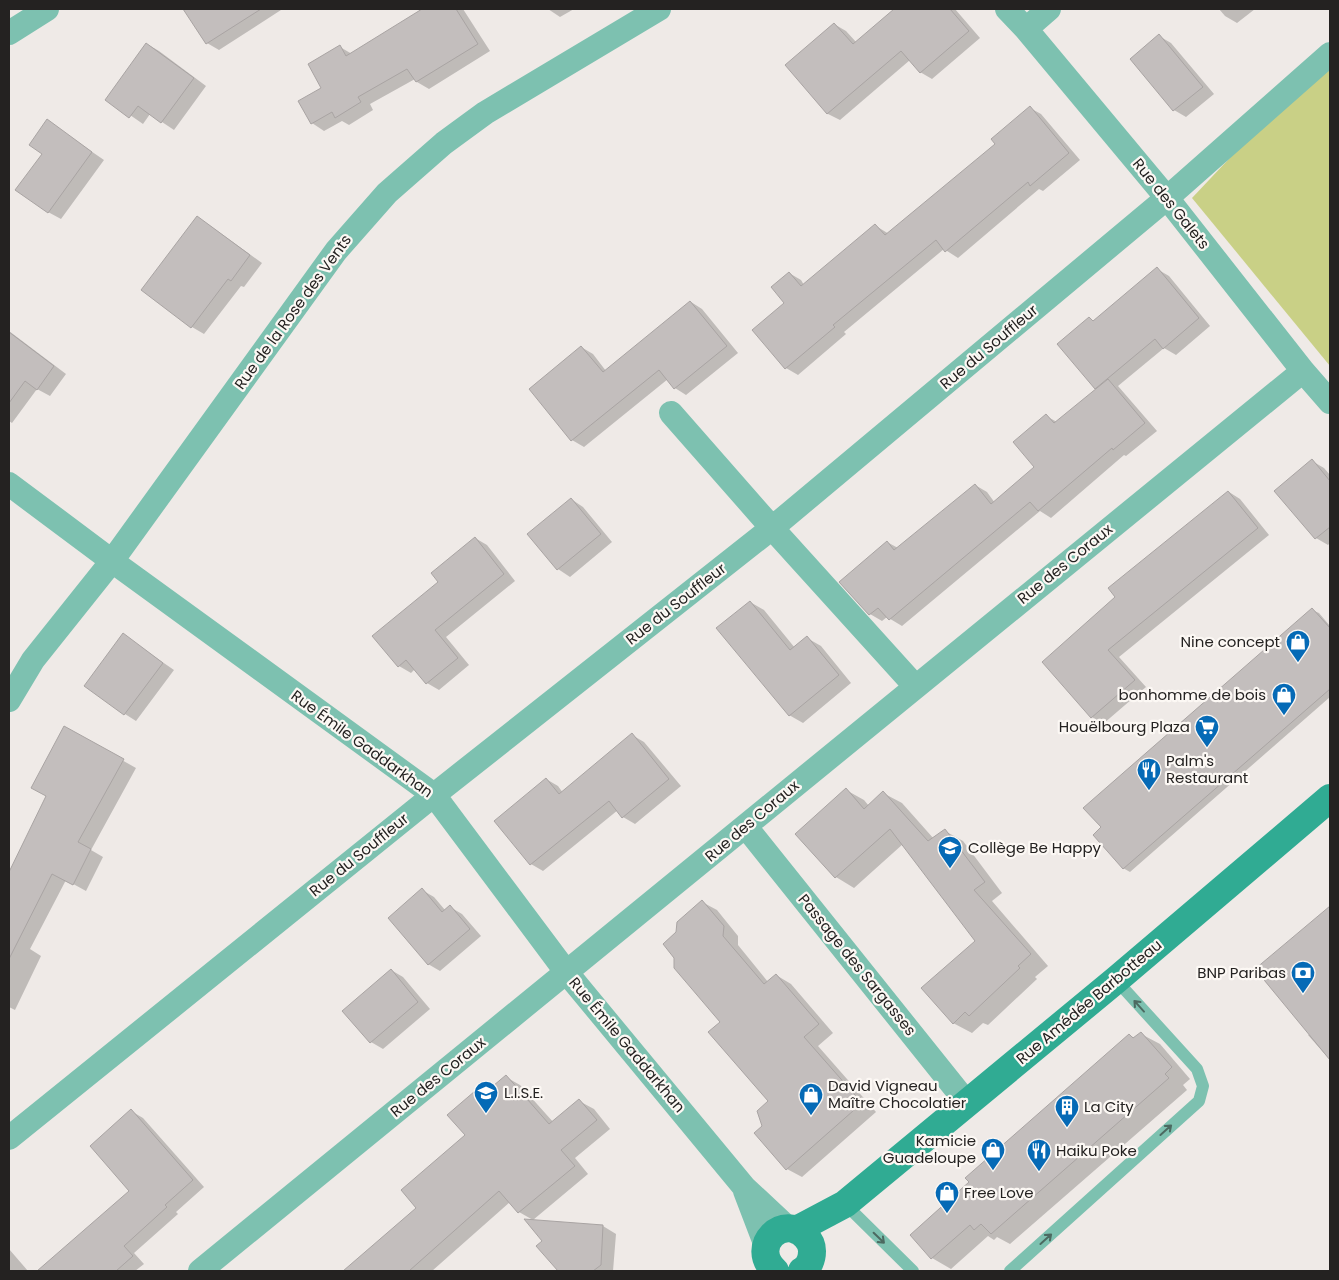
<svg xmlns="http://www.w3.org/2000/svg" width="1339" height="1280" font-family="Poppins,sans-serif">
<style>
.green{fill:#c9d086}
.shadow{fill:#0003}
.building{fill:#c3bebd;stroke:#a9a4a3}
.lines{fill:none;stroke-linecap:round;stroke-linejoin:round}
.lane{stroke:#7dc1b0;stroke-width:12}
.street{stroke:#7dc1b0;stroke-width:24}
.secondary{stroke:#30ab93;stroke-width:28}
.oneway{stroke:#4c6a61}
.labels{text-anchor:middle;stroke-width:4.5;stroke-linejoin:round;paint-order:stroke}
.street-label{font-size:15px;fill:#242221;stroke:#fcf8f4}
.poi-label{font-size:15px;fill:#242221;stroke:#fcf8f4;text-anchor:start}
</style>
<rect width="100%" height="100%" fill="#efeae7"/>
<!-- green -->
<path class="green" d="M1330 52V366L1192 198Z"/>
<!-- shadow -->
<path class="shadow" d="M185 9H279L281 10 219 50 207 43Z
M424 9H463L490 51 429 89 417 82 415 79 370 104 373 110 349 125 342 121 324 131 312 123 323 89 340 47 352 54Z
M548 9H574L560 17Z
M896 9H955L980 38 932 79 920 72 910 60 840 120 828 114 787 65 834 24 846 31 857 43Z
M1219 9H1255L1237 23 1225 16Z
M1159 36 1171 43 1214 94 1186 117 1174 110 1131 59Z
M147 44 159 51 206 86 174 130 150 114 143 124 107 99Z
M1030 108 1041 114 1080 160 1043 191 1039 189 958 258 944 249 844 332 846 334 798 375 786 368V303L789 273 801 280 804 285 876 226 889 234 997 144Z
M47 121 104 160 61 219 48 212 44 154Z
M197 218 209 225 262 263 244 287 241 286 204 334 192 327 143 290Z
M1157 269 1169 276 1210 326 1176 355 1164 348 1118 386 1157 431 1126 456 1124 455 1051 518 1040 511 902 626 887 617 882 621 870 614 887 542 898 548 975 485 987 492 995 503 1036 467 1046 416 1057 422 1098 389 1096 388 1090 319 1094 321Z
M691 302 702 309 738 353 686 395 675 388 668 379 584 447 572 440 530 389 581 347 593 354 606 371Z
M9 331 66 374 50 396 37 389 12 423 9 421Z
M1312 461 1324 468 1330 475V543L1328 545 1316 538 1276 491Z
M1229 492 1240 499 1269 535 1119 657 1146 687 1103 724 1092 717 1117 597Z
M571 499 583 507 612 542 570 577 558 569 529 534Z
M475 538 487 545 515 581 446 637 469 665 439 690 427 683 415 669 411 673 399 666 439 582Z
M750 602 764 610 795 648 807 638 821 646 851 683 803 723 789 715Z
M1312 610 1319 613 1330 626V697L1130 872 1123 868Z
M123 635 174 670 136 721 125 714Z
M65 728 136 768 91 850 103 857 86 891 66 880 30 949 41 956 15 1010 9 1007V874L48 796Z
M632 735 644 742 681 786 635 824 623 817 618 810 543 871 531 864 495 821 546 779 558 786 563 793Z
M846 790 864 800 869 806 883 793 902 803 934 839 945 831 963 841 1002 893 992 901 1048 966 1035 977 1037 979 988 1025 983 1023 972 1033 953 1023 977 941 903 844 854 888 836 877 797 835Z
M422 890 434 897 445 910 450 907 462 914 481 936 440 971 428 964Z
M702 902 717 910 738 936V945L768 982 776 975 791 984 833 1033 818 1046 876 1112 802 1177 787 1169 764 1126 770 1101 721 1022 678 933Z
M1330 908V1060L1308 1035 1310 1034 1256 970Z
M391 970 403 977 430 1009 383 1049 371 1042Z
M1141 1034 1160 1044 1190 1079 1183 1085 1187 1090 1010 1244 997 1237 994 1240 988 1236 951 1269 932 1258 971 1183 1129 1035 1135 1038Z
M506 1077 520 1085 554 1123 579 1101 594 1109 610 1129 575 1158 588 1174 533 1220 519 1212 510 1202 432 1271H345L418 1208 466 1135 482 1086 489 1091Z
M131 1111 143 1118 204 1187 176 1212 178 1214 134 1253 144 1264 135 1271H72L58 1255 131 1191Z
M603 1226 616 1234 613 1271H560L538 1246 544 1241Z
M9 1249 28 1271H9Z"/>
<!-- building -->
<path class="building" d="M183 9H261L206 44Z
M422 9H456L478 44 416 82 407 69 358 97 361 102 335 118 332 112 311 124 298 101 321 88 308 64 340 45 346 56Z
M894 9H950L969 31 920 73 901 51 827 114 785 65 834 23 853 44Z
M1159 34 1203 87 1173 111 1130 59Z
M146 43 194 78 161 123 138 106 129 118 105 100Z
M1030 106 1069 153 1030 186 1028 182 945 252 936 240 833 325 835 327 785 369 752 330 784 303 771 287 789 272 801 286 875 224 885 235 995 144 991 139Z
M47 119 92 152 48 213 15 190 42 154 29 145Z
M197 216 250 255 231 281 228 279 191 328 141 290Z
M1157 267 1199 318 1163 349 1155 339 1095 389 1057 344 1089 317 1093 321Z
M690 301 727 346 674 389 659 370 571 441 529 389 581 346 603 372Z
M9 332 54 366 37 390 25 381 9 403Z
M1108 379 1145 423 1113 450 1112 448 1038 511 1030 502 889 620 878 608 869 615 839 582 887 541 894 550 975 484 991 504 1034 467 1013 442 1046 414 1054 423Z
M1312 459 1330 481V527L1315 539 1274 491Z
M1228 491 1258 528 1108 650 1135 680 1091 718 1042 662 1115 597 1108 588Z
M571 498 601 534 557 570 527 534Z
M475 537 504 574 435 630 458 658 426 684 406 660 398 667 372 636 438 582 431 573Z
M750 601 790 650 807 636 839 675 789 716 716 628Z
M1312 608 1330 628V689L1123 869 1093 835 1101 827 1083 808Z
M123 633 163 663 124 715 84 686Z
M64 726 124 759 78 842 91 849 73 885 52 874 9 959V872L46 796 31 788Z
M632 733 669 779 622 818 609 801 530 865 494 821 546 778 559 794Z
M846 788 864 809 883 791 928 841 945 829 985 882 974 890 1031 954 1018 966 1020 968 969 1016 965 1012 953 1024 921 988 975 941 890 829 835 878 795 834Z
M422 888 442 912 450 905 470 929 428 965 388 918Z
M702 900 724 926 723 936 764 984 776 974 819 1024 804 1037 862 1103 786 1170 754 1133 762 1126 757 1111 768 1101 708 1032 720 1022 674 968V958L663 944 676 932 677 922Z
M1330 906V1060L1255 969Z
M391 969 418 1002 370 1043 342 1011Z
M1141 1032 1172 1067 1165 1074 1169 1078 991 1234 981 1224 974 1230 970 1225 931 1259 910 1235 969 1182 965 1178 1129 1034 1133 1038Z
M506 1075 549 1124 579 1099 597 1120 561 1150 575 1166 518 1213 499 1191 409 1271H343L416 1208 401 1190 465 1135 447 1115 482 1085 487 1091Z
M131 1109 193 1180 165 1205 167 1207 124 1246 133 1256 116 1271H37L129 1191 90 1146Z
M524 1219 603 1225 601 1265 593 1271H558L536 1246 542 1241Z"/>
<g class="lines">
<!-- lane -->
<path class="lane" d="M845 1204 913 1271
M1010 1271 1199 1101 1203 1086 1197 1069 1116 980"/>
<!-- street -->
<path class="street" d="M1007 9 1026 29 1167 198 1303 371 1330 402
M1026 29 1049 9
M9 33 47 9
M671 413 772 528 915 686
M9 484 112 561 434 795 567 973 744 1187 788 1228
M9 700 33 660 112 561 336 251 387 193 444 143 485 113 659 9
M746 827 967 1103
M9 1138 434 795 772 528 1167 198 1330 54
M745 1191 766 1246
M200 1271 1303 371"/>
<!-- secondary -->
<path class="secondary" d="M796 1230 845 1204 1116 980 1330 798
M775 1271C748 1246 784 1212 806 1237 810 1241 812 1245 812 1251 812 1259 809 1267 802 1271"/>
</g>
<!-- one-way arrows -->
<defs><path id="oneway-shaft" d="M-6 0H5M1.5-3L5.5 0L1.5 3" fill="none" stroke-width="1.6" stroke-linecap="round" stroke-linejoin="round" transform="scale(1.25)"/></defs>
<g class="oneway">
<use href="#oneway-shaft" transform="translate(1139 1006) rotate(-132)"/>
<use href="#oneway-shaft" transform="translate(1166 1130) rotate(-42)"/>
<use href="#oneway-shaft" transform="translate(879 1238) rotate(44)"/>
<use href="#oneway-shaft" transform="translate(1046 1239) rotate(-42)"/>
</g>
<!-- icons -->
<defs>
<symbol id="shop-pin" viewBox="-11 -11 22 30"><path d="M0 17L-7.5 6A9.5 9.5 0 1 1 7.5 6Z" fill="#056ab6" stroke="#fcf8f4"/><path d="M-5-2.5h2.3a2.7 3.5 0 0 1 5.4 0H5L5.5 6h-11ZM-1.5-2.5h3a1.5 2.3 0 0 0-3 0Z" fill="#fff"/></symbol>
<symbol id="supermarket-pin" viewBox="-11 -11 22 30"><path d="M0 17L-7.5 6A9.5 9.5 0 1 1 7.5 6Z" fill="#056ab6" stroke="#fcf8f4"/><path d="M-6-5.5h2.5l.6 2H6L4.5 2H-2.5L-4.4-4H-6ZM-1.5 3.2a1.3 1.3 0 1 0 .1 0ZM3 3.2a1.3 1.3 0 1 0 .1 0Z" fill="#fff"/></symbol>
<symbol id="restaurant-pin" viewBox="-11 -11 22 30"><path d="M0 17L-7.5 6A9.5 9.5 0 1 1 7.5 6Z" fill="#056ab6" stroke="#fcf8f4"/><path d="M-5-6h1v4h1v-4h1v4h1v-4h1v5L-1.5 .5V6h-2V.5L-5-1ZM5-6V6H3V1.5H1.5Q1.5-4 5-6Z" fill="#fff"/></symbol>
<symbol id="school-pin" viewBox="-11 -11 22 30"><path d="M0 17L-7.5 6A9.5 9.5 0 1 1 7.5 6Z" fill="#056ab6" stroke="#fcf8f4"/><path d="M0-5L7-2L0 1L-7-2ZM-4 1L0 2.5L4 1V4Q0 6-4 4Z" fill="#fff"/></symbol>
<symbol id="bank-pin" viewBox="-11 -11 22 30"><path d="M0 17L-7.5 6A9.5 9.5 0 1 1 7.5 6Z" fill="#056ab6" stroke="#fcf8f4"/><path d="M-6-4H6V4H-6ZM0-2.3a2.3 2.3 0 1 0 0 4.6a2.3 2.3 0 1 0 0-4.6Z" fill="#fff"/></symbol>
<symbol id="building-pin" viewBox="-11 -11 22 30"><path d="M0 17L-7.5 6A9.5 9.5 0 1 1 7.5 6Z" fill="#056ab6" stroke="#fcf8f4"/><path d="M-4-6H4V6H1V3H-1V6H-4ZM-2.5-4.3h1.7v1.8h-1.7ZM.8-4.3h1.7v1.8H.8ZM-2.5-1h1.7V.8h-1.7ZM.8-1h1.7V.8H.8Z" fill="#fff"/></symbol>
</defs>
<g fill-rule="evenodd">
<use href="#shop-pin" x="1284" y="628" width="28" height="38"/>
<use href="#shop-pin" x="1270" y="681" width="28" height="38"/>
<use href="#supermarket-pin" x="1193" y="713" width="28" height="38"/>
<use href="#restaurant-pin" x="1135" y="756" width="28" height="38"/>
<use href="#school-pin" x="936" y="834" width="28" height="38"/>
<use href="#bank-pin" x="1289" y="959" width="28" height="38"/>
<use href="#school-pin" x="472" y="1079" width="28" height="38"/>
<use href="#shop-pin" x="797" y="1081" width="28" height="38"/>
<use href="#building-pin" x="1053" y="1093" width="28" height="38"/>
<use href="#shop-pin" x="979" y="1136" width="28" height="38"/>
<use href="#restaurant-pin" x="1025" y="1137" width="28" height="38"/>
<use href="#shop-pin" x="933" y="1179" width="28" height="38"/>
</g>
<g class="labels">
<!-- street labels -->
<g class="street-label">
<text transform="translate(1171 204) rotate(51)" y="5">Rue des Galets</text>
<text transform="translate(293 312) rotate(-54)" y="5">Rue de la Rose des Vents</text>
<text transform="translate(989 347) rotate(-40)" y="5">Rue du Souffleur</text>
<text transform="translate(1065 564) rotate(-39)" y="5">Rue des Coraux</text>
<text transform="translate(676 604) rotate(-38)" y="5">Rue du Souffleur</text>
<text transform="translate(362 744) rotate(36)" y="5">Rue Émile Gaddarkhan</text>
<text transform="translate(752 821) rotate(-40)" y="5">Rue des Coraux</text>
<text transform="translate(359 855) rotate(-39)" y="5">Rue du Souffleur</text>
<text transform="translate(857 965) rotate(51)" y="5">Passage des Sargasses</text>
<text transform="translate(1089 1002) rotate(-40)" y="5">Rue Amédée Barbotteau</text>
<text transform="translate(627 1045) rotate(50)" y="5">Rue Émile Gaddarkhan</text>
<text transform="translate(438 1077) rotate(-39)" y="5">Rue des Coraux</text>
</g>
<!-- poi labels -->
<g class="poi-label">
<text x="1280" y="647" text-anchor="end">Nine concept</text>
<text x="1266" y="700" text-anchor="end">bonhomme de bois</text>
<text x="1190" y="732" text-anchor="end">Houëlbourg Plaza</text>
<text x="1166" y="766">Palm's<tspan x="1166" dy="17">Restaurant</tspan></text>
<text x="968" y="853">Collège Be Happy</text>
<text x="1286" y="978" text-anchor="end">BNP Paribas</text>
<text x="828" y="1091">David Vigneau<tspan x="828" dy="17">Maître Chocolatier</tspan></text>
<text x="504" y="1098">L.I.S.E.</text>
<text x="1084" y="1112">La City</text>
<text x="976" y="1146" text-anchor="end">Kamicie<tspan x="976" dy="17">Guadeloupe</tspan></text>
<text x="1056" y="1156">Haiku Poke</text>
<text x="964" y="1198">Free Love</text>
</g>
</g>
<!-- border -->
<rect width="1339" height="1280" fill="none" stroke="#242221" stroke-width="20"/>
</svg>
